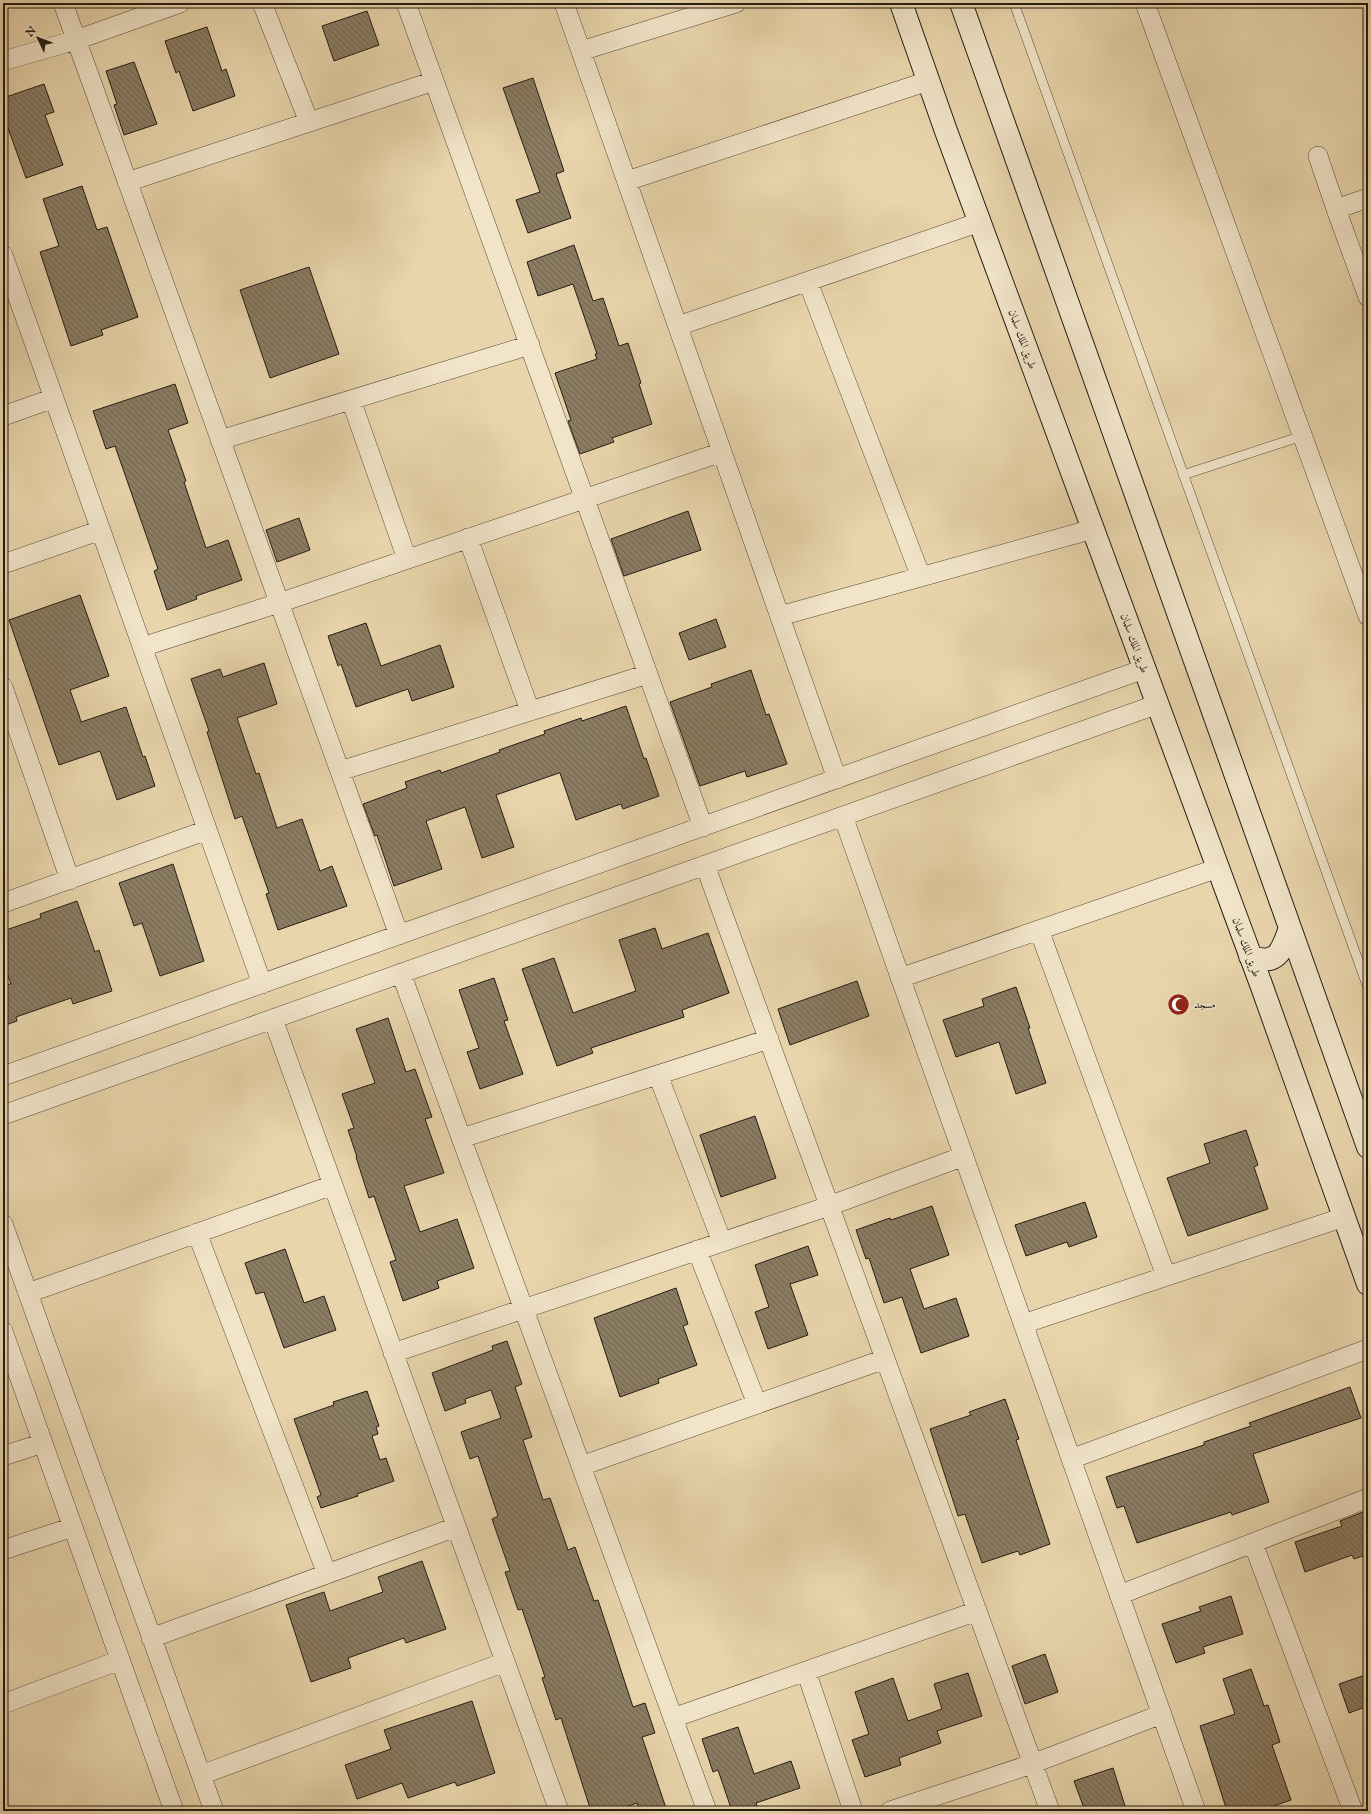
<svg xmlns="http://www.w3.org/2000/svg" width="1371" height="1814" font-family="'IM FELL English',Amiri,serif">
<style>
.building{fill:url(#building-back-hatch);stroke:#241c13}
.lines{fill:none;stroke-linecap:round;stroke-linejoin:round}
.service-casing{stroke:#554a39;stroke-width:10}
.minor-casing{stroke:#554a39;stroke-width:20}
.secondary-casing{stroke:#241c13;stroke-width:24}
.service{stroke:#f1e4c9;stroke-width:9}
.minor{stroke:#f1e4c9;stroke-width:19}
.secondary{stroke:#f1e4c9;stroke-width:22}
.labels{text-anchor:middle;stroke-width:3;stroke-linejoin:round;paint-order:stroke}
.street-label{font-size:11px;fill:#241c13;stroke:#f1e4c9}
.poi-label{font-size:11px;fill:#241c13;stroke:#f1e4c9;text-anchor:start}
</style>
<defs>
<pattern id="building-back-hatch" width="6" height="6" patternUnits="userSpaceOnUse"><rect width="6" height="6" fill="#8a7c63"/><path d="M-1 5l2 2M0 0l6 6M5-1l2 2" fill="none" stroke="#716550"/></pattern>
</defs>
<rect width="100%" height="100%" fill="#e9d5ac"/>
<filter id="stains"><feTurbulence type="fractalNoise" baseFrequency=".005" numOctaves="4"/><feColorMatrix values="0 0 0 0 .2 0 0 0 0 .09 0 0 0 0 .02 0 0 0 .5 -.17"/></filter>
<radialGradient id="worn" r=".72"><stop offset=".6" stop-color="#630" stop-opacity="0"/><stop offset="1" stop-color="#630" stop-opacity=".3"/></radialGradient>
<!-- building -->
<path class="building" d="M367 11 379 45 334 61 322 26Z
M207 27 222 71 226 69 235 96 193 111 179 71 176 73 165 41Z
M134 62 157 124 124 135 114 105 117 104 106 71Z
M533 78 564 171 556 174 571 218 528 233 516 200 540 192 503 88Z
M44 84 54 112 45 115 63 165 26 178 8 128 3 130V98Z
M82 186 97 230 107 227 138 317 101 330 103 335 71 346 40 252 59 246 43 199Z
M574 245 593 301 603 298 619 346 628 343 641 383 639 384 652 424 612 438 614 442 580 454 568 421 571 420 555 373 597 359 595 354H597L573 284 538 296 527 262Z
M309 267 339 354 270 378 240 290Z
M175 384 188 423 168 430 186 481 184 482 206 548 228 540 242 580 196 596 197 599 167 610 154 571 158 569 115 446 106 449 93 411Z
M688 511 701 550 624 576 611 539Z
M299 518 310 550 277 562 266 530Z
M80 595 109 676 70 690 79 715 81 722 126 707 143 757 145 756 155 786 117 800 100 751 59 765 9 620Z
M716 619 726 647 689 660 679 633Z
M366 623 381 666 440 645 454 687 412 701 408 689 356 707 341 664 338 666 328 636Z
M264 663 277 704 237 718 256 774 259 773 277 828 302 819 320 871 332 866 347 906 278 930 266 894 269 893 242 816 235 819 207 732 209 731 191 679 220 669 223 677Z
M751 670 766 715 769 714 787 764 747 777 745 771 700 786 670 702 712 687 711 684Z
M626 706 644 759 646 758 659 796 623 809 621 804 576 820 560 773H559L496 795 514 847 482 858 465 807 426 821 442 869 394 886 377 835 375 836 363 804 407 788 405 782 440 770 441 773 500 752 499 750 545 734 544 731 581 718 582 721Z
M173 864 204 961 160 976 142 923 134 926 119 883Z
M77 901 95 952 99 950 112 991 73 1004 71 998 16 1017 17 1021 3 1026V985L11 984 3 962V931L41 918 40 914Z
M655 928 662 949 708 933 729 993 682 1010 684 1017 591 1048 593 1053 557 1066 522 969 554 958 573 1013 636 991 619 940Z
M494 978 508 1020 504 1021 523 1074 480 1089 467 1052 479 1048 459 990Z
M857 981 869 1016 790 1045 778 1009Z
M1016 987 1030 1028H1028L1046 1083 1016 1094 999 1042 956 1057 943 1020 984 1006 982 999Z
M388 1018 406 1072 415 1069 432 1117 425 1119 444 1173 404 1186 420 1232 457 1219 474 1268 437 1281 439 1288 403 1301 390 1262 396 1260 374 1196 369 1198 356 1157H357L348 1130 354 1128 342 1094 375 1083 356 1029Z
M755 1116 776 1178 721 1197 700 1135Z
M1246 1130 1258 1165 1254 1167 1268 1209 1188 1236 1167 1178 1210 1163 1204 1144Z
M1085 1202 1097 1237 1069 1247 1067 1242 1026 1256 1015 1225Z
M932 1206 949 1255 910 1269 924 1309 956 1298 969 1336 921 1353 902 1297 884 1303 869 1258 866 1259 856 1230 890 1218 891 1220Z
M808 1246 818 1275 790 1284 808 1335 768 1349 755 1312 769 1307 755 1265Z
M285 1249 304 1303 324 1296 336 1330 284 1348 264 1292 256 1294 245 1263Z
M676 1288 688 1324 683 1326 697 1365 658 1379 659 1383 620 1397 594 1318Z
M507 1341 522 1384 515 1387 532 1437 523 1440 543 1500 550 1498 568 1550 575 1547 594 1601 598 1600 633 1707 645 1703 655 1733 642 1737 667 1811H640L637 1803 614 1811H591L561 1718 556 1720 542 1678 545 1677 522 1609 518 1610 505 1572 510 1571 492 1519 498 1516 478 1456 470 1459 461 1432 501 1418 491 1390 465 1399 466 1403 445 1411 432 1373 493 1350 492 1346Z
M1350 1387 1361 1418 1253 1454 1269 1502 1232 1515 1231 1512 1137 1543 1124 1506 1117 1508 1106 1477 1204 1445V1442L1251 1426 1249 1423Z
M367 1391 379 1426 376 1427 378 1434 372 1436 380 1460 386 1458 394 1481 357 1494 358 1496 321 1508 317 1497 321 1495 294 1419 334 1405 333 1402Z
M1005 1399 1019 1439 1016 1440 1050 1544 1020 1555 1018 1551 982 1563 965 1514 958 1516 930 1429 971 1415 969 1412Z
M1368 1510V1554L1354 1559 1352 1555 1305 1572 1295 1542 1342 1526 1340 1521Z
M422 1561 446 1629 406 1643 404 1638 348 1658 351 1668 311 1682 286 1605 324 1592 330 1611 383 1592 378 1577Z
M1231 1596 1243 1634 1203 1647 1205 1653 1176 1663 1162 1624 1201 1611 1199 1607Z
M1045 1654 1058 1692 1025 1704 1012 1666Z
M1251 1669 1264 1706 1268 1705 1280 1742 1272 1745 1291 1800 1259 1811H1227L1200 1726 1235 1714 1223 1679Z
M968 1673 982 1716 937 1731 941 1743 899 1758 901 1765 865 1777 852 1740 869 1734 855 1692 893 1678 908 1721 942 1709 934 1684Z
M1368 1674V1706L1349 1713 1339 1684Z
M472 1701 495 1773 457 1786 455 1782 408 1798 402 1783 357 1799 345 1765 391 1749 384 1730Z
M738 1727 754 1774 791 1761 800 1788 756 1803 757 1806 742 1811H732L718 1770 713 1772 702 1739Z
M1113 1768 1125 1806 1110 1811H1085L1074 1781Z"/>
<g class="lines">
<defs>
<path id="service" d="M1014 3 1368 988
M1183 475 1302 436"/>
<path id="minor" d="M63 3 399 935
M262 3 309 122
M406 3 703 827
M564 3 837 779
M1145 3 1368 616
M581 51 736 3
M3 61 76 40 180 3
M1318 156 1336 209
M627 181 928 81
M127 182 434 81
M1368 198 1336 209 1368 297
M3 255 262 984
M808 282 921 577
M678 326 980 222
M351 400 407 559
M3 416 54 398
M220 440 530 345
M468 538 530 711
M3 564 101 530
M780 616 1093 529
M142 647 279 603 722 452
M3 687 70 880
M340 771 648 674
M843 816 1196 1811
M705 865 1050 1811
M3 903 207 830
M1039 930 1166 1276
M401 973 707 1811
M900 978 1218 868
M273 1019 559 1811
M658 1075 722 1242
M3 1076 1144 669
M3 1115 1158 704
M462 1138 769 1039
M3 1224 214 1811
M197 1233 327 1574
M697 1250 757 1404
M28 1293 333 1185
M1023 1324 1344 1217
M3 1331 174 1811
M393 1353 829 1206 964 1156
M3 1456 43 1443
M1071 1459 1368 1349
M581 1466 885 1359
M1253 1543 1353 1811
M3 1550 73 1527
M1119 1595 1368 1498
M151 1638 456 1527
M806 1671 853 1811
M3 1704 120 1660
M673 1718 977 1611
M201 1775 505 1662
M890 1811 1032 1764 1162 1714"/>
<path id="secondary" d="M901 3 946 131 1262 987 1368 1284
M961 3 1368 1147
M1250 956C1277 967 1282 951 1290 928"/>
</defs>
<!-- service casing -->
<use href="#service" class="service-casing"/>
<!-- minor casing -->
<use href="#minor" class="minor-casing"/>
<!-- secondary casing -->
<use href="#secondary" class="secondary-casing"/>
<!-- service -->
<use href="#service" class="service"/>
<!-- minor -->
<use href="#minor" class="minor"/>
<!-- secondary -->
<use href="#secondary" class="secondary"/>
</g>
<!-- icons -->
<defs>
<symbol id="mosque-disc" viewBox="-11 -11 22 22"><circle r="9.5" fill="#8f2418" stroke="#f1e4c9"/><path d="M3.5-4.9A6 6 0 1 0 3.5 4.9A5 5 0 1 1 3.5-4.9Z" fill="#fff"/></symbol>
</defs>
<g fill-rule="evenodd">
<use href="#mosque-disc" x="1166" y="992" width="25" height="25"/>
</g>
<g class="labels">
<!-- street labels -->
<g class="street-label">
<text transform="translate(1023 339) rotate(70)" y="4">طريق الملك سلمان</text>
<text transform="translate(1135 643) rotate(70)" y="4">طريق الملك سلمان</text>
<text transform="translate(1247 947) rotate(70)" y="4">طريق الملك سلمان</text>
</g>
<!-- poi labels -->
<g class="poi-label">
<text x="1194" y="1008">مسجد</text>
</g>
</g>
<!-- margin -->
<rect width="1371" height="1814" fill="none" stroke="#e9d5ac" stroke-width="16"/>
<rect x="4" y="4" width="1363" height="1806" fill="none" stroke="#241c13" stroke-width="2"/>
<rect x="8" y="8" width="1355" height="1798" fill="none" stroke="#241c13"/>
<!-- north arrow -->
<g transform="translate(38 38) rotate(313)" stroke="#f1e4c9" stroke-width="3" paint-order="stroke">
<path d="M0-3L7 15L0 10L-7 15Z" fill="#241c13"/>
<text y="-6" font-size="11" font-weight="bold" text-anchor="middle" fill="#241c13">N</text>
</g>
<rect width="100%" height="100%" filter="url(#stains)"/>
<rect width="100%" height="100%" fill="url(#worn)"/>
</svg>
